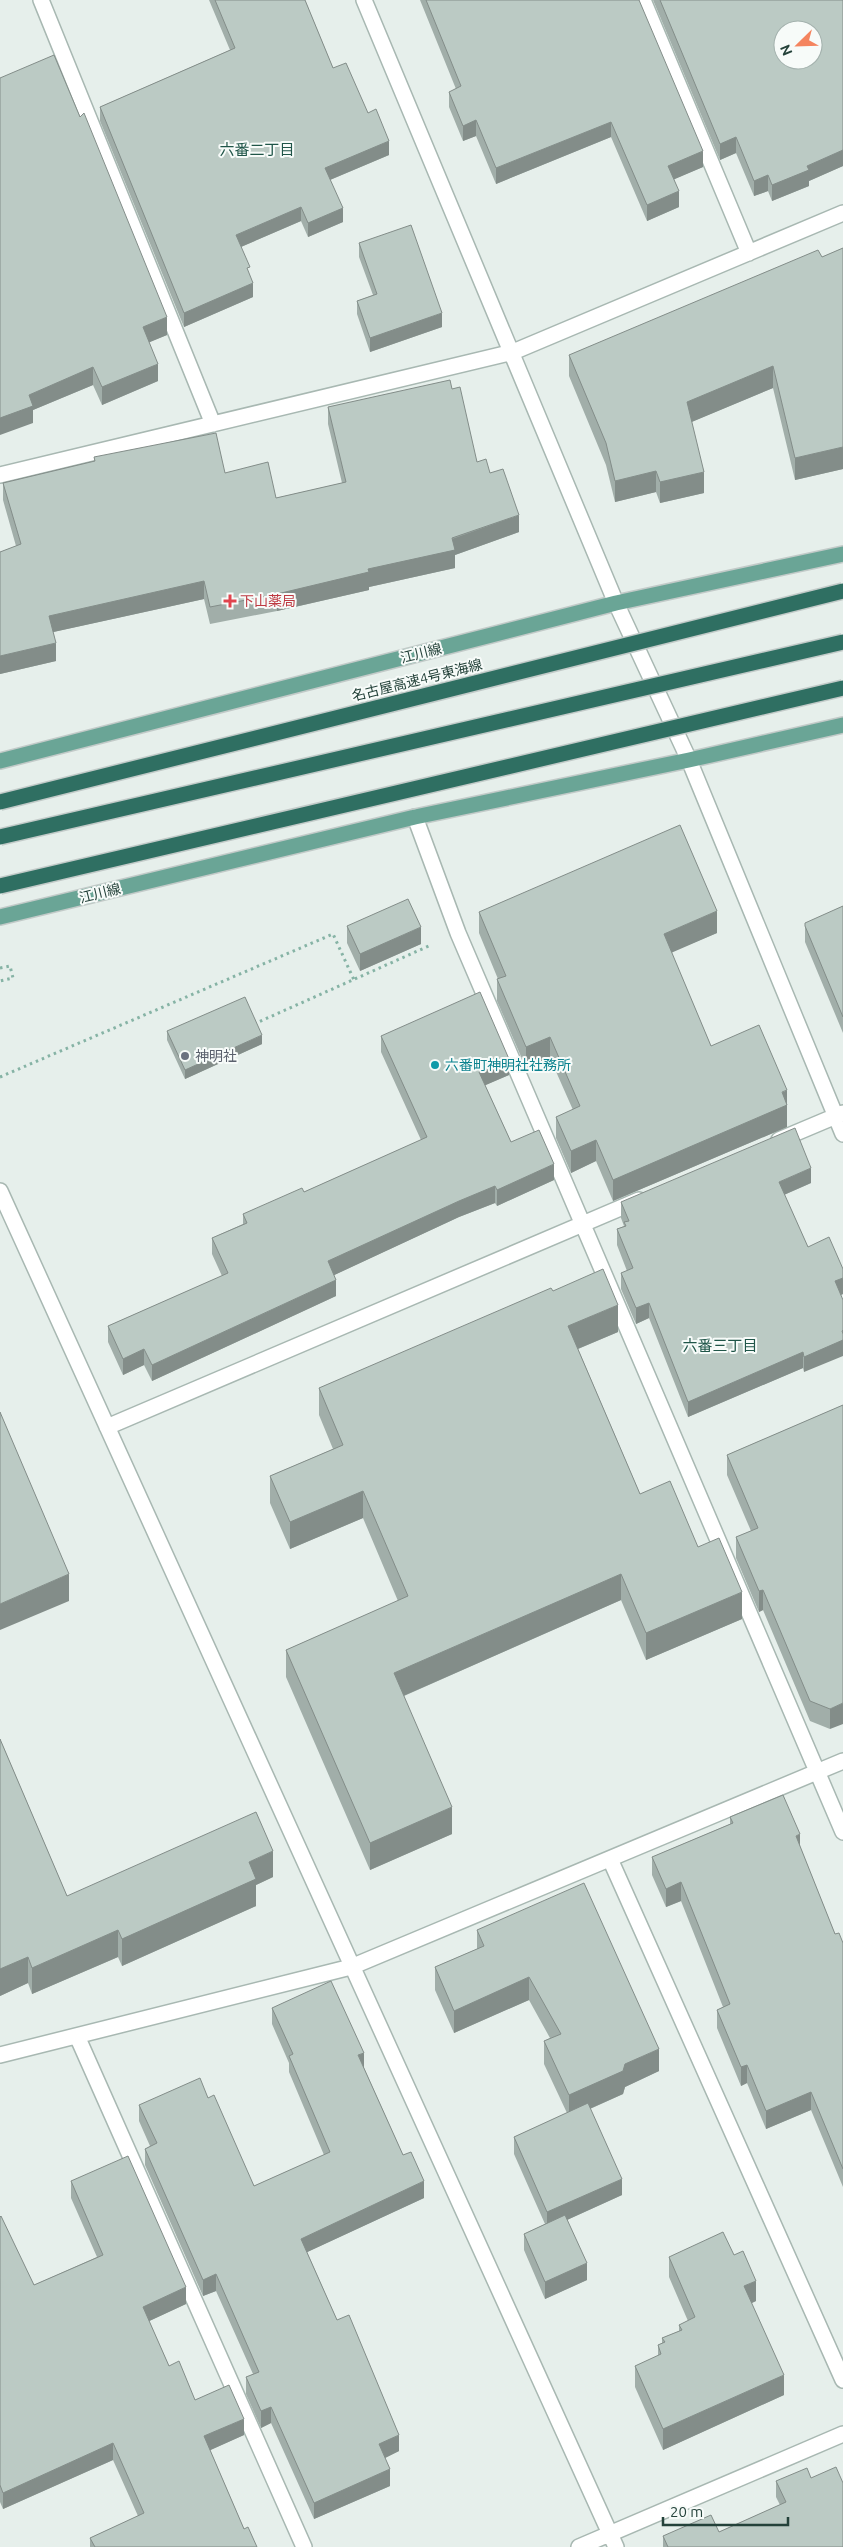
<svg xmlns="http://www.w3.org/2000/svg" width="843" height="2547" font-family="Ubuntu,'Noto Sans JP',sans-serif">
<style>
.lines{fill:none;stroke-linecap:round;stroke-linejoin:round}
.minor-casing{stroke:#a8b8b2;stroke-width:18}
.major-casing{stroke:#c2cac8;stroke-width:18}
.path{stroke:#86b3a5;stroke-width:3;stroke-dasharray:2.5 4;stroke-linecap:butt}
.minor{stroke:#fff;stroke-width:15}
.major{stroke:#6aa596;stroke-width:15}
.highway-bridge-casing{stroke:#c2cac8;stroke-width:18;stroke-linecap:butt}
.highway-bridge{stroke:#2f6f62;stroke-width:15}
.wall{fill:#a1aea9}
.shaded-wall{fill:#838d89}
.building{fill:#bbcac4;stroke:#838d89;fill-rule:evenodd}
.health-dot{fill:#e0444e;stroke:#f7fbf9;stroke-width:2}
.worship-dot{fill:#6b7280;stroke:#f7fbf9;stroke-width:2}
.culture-dot{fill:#0f9aa8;stroke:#f7fbf9;stroke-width:2}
.labels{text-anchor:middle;stroke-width:4;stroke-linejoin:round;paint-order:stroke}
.health-label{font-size:14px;fill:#be3a42;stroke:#f7fbf9;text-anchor:start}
.street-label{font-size:14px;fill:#24423a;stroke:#f7fbf9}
.worship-label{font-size:14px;fill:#5b616d;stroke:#f7fbf9;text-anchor:start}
.culture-label{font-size:14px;fill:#0d838f;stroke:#f7fbf9;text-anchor:start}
.neighbourhood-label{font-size:15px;fill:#1f5548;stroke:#f7fbf9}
</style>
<rect width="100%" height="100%" fill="#e6efeb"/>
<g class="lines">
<defs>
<path id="minor" d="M41 0 213 424
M364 0 616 603 689 760 843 1134
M643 0 749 253
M0 475 513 352 843 213
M415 817 458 933 843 1832
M779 1140 843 1113
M0 1191 616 2547
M107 1427 639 1200
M610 1859 843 2380
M77 2036 304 2547
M0 2055 351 1967 843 1761
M579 2547 843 2434"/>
<path id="major" d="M0 761 616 603 843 554
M0 917 415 817 689 760 843 725"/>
</defs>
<!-- minor casing -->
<use href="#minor" class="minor-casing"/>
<!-- major casing -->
<use href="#major" class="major-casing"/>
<!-- path -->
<path class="path" d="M0 968 10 966 13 978 0 981
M254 1024 431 945
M0 1077 333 934 354 980"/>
<!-- minor -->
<use href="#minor" class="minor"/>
<!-- major -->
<use href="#major" class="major"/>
<defs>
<path id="highway-bridge" d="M0 802 843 591
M0 837 843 642
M0 886 843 688"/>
</defs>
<!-- highway-bridge casing -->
<use href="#highway-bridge" class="highway-bridge-casing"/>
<!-- highway-bridge -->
<use href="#highway-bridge" class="highway-bridge"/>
</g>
<!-- wall -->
<path class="wall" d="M209 0H305L333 68 368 113 389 155 330 180 343 222 308 237 301 221 241 247 253 297 184 327 100 121V107L230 50Z
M420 0H639L703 167 674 179 679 207 647 221 611 137 496 184 476 136 463 141 449 107V92L456 89Z
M653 0H843V166L809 181V186L772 201 768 191 754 196 736 153 720 160Z
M0 78 167 335 149 342 158 381 102 405 93 385 33 410V423Z
M359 243 442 327 370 352 357 314V301L373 295 359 257Z
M843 248V469L795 480 773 388 691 422 704 493 660 503 656 492 615 502 606 465 569 376V355L822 257Z
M452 389 477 462 490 473 519 532 455 555V568L369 587V590L277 611 210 624 204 599 53 632 56 661 0 674V552L16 546 3 500V483L94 461V457L225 473 276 498 342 483 328 424V407Z
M843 906V1033L805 942V926Z
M479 912 717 933 671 952 711 1046 787 1104V1127L613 1201 596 1161 571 1173 556 1138V1117L573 1110 550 1058 526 1068 497 1001V979H498L479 933Z
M347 926 421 944 360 971 347 943Z
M167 1031 262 1044 185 1079 167 1040Z
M381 1036 509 1075 485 1085 511 1142 554 1180 497 1206 495 1203 459 1217 334 1275 336 1296 152 1381 144 1365 123 1375 108 1342V1326L222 1276 212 1254V1238L243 1224V1214L304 1192 421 1140 381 1052Z
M811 1183 784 1195 808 1247 843 1269V1294L841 1295 804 1372 803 1368 688 1417 649 1318 636 1324 621 1289V1273L627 1271 617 1245V1229L624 1226 621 1218V1202Z
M553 1291 618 1332 578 1349 640 1494 698 1547 742 1619 646 1660 621 1600 404 1696 452 1834 370 1870 286 1677V1650L398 1601 363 1518 290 1549 270 1503V1476L333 1449 319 1415V1388Z
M843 1405 830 1729 810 1721 763 1610 759 1612 736 1558V1537L751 1531 727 1475V1455Z
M0 1739 67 1896 273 1877 256 1885V1906L122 1966 118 1957 32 1994 28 1983 0 1996Z
M730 1817 800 1847 835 1934 843 1943V2187L811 2110 766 2129 747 2083 741 2086 717 2028V2010L723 2007 681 1901 666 1907 652 1875V1857L730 1824Z
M477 1930 659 2071 625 2087 623 2094 590 2109 622 2195 567 2220 587 2280 545 2299 524 2250V2234L545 2224 514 2154V2137L567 2113 544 2064V2041L550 2038 529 2000 454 2033 435 1990V1967L477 1949Z
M272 2008 364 2068 403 2155 424 2198 307 2252 337 2320 399 2451 385 2458 390 2486 314 2519 271 2423 261 2428 246 2394V2377L253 2374 216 2291 203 2296 145 2165V2149L150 2146 139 2121V2105L208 2098 254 2186 324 2155 289 2072V2063L272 2024Z
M71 2181 186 2304 149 2321 169 2366 195 2400 244 2435 210 2450 244 2529 257 2547H90V2538L138 2516 113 2460 3 2509 0 2502V2217L34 2285 97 2257 71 2198Z
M734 2255 756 2301 751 2303 784 2395 663 2450 635 2387V2366L658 2356V2345L662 2343V2338L679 2331V2325L688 2321 669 2277V2257Z
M811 2478 843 2547H663V2536L719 2532 780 2505 776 2497V2481Z"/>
<!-- shaded-wall -->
<path class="shaded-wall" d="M476 120V136L463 141V126Z
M611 122V137L496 184V168Z
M736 137V153L720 160V144Z
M389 141V155L325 182V168Z
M843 150V166L809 181V186L772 201V185L807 166Z
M703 151V167L668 182V166Z
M768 175V191L754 196V181Z
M679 191V207L647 221V205Z
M301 207V221L236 249V235Z
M343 208V222L308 237V223Z
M253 283V297L184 327V313Z
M442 313V327L370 352V338Z
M167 317V335L143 345V327Z
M158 364V381L102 405V387Z
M773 366V388L687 424V402Z
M93 367V385L33 410V423L0 435V418L29 395Z
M843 447V469L795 480V458Z
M656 471V492L615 502V481Z
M704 472V493L660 503V482Z
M519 515V532L455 555V568L369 587V590L277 611V594L368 569Z
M204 581V599L49 633V616Z
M56 643V661L0 674V656Z
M717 911V933L664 956V934Z
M421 927V944L360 971V954Z
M262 1035V1044L185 1079V1070Z
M550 1037V1058L526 1068V1047Z
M509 1059V1075L479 1088V1072Z
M787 1090V1127L613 1201V1180Z
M596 1140V1161L571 1173V1151Z
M554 1164V1180L497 1206V1190Z
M811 1168V1183L779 1197V1182Z
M495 1186V1203L459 1217 328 1278V1261L459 1201Z
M843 1278V1294L835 1297V1281Z
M336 1280V1296L152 1381V1365Z
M649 1303V1318L636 1324V1308Z
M618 1305V1332L568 1353V1326Z
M843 1330V1356L804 1372V1357Z
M144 1349V1365L123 1375V1359Z
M803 1352V1368L688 1417V1402Z
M363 1491V1518L290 1549V1522Z
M69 1574V1601L0 1630V1604Z
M621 1574V1600L394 1700V1673Z
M763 1590V1610L759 1612V1591Z
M742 1592V1619L646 1660V1633Z
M843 1703V1724L830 1729V1709Z
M452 1807V1834L370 1870V1843Z
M800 1834V1853L796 1836Z
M273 1851V1877L256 1885V1906L122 1966V1939L249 1862Z
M681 1882V1901L666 1907V1889Z
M118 1930V1957L32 1994V1968Z
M28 1957V1983L0 1996V1969Z
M529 1977V2000L454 2033V2011Z
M659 2049V2071L625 2087 623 2094 569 2118V2095L625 2064Z
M364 2053V2069L358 2055Z
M747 2065V2083L741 2086V2067Z
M811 2092V2110L766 2129V2111Z
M622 2179V2195L547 2229V2212Z
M424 2181V2198L301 2255V2239Z
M587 2263V2280L545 2299V2282Z
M216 2274V2291L203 2296V2280Z
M756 2281V2301L744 2307V2286Z
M186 2287V2304L143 2324V2307Z
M784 2375V2395L663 2450V2429Z
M271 2407V2423L261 2428V2411Z
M244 2419V2435L204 2453V2436Z
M399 2435V2451L379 2461V2444Z
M113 2443V2460L3 2509V2493Z
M390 2469V2486L314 2519V2503Z"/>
<!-- building -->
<path class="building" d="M215 0H305L333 68 346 63 368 113 376 109 389 141 325 168 343 208 308 223 301 207 236 235 250 267 247 268 253 283 184 313 100 107 235 48Z
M426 0H639L703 151 668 166 679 191 647 205 611 122 496 168 476 120 463 126 449 92 461 86Z
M660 0H843V150L807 166 809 170 772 185 768 175 754 181 736 137 720 144ZM783 30H813V60H783Z
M54 55 80 117 84 113 167 317 143 327 158 364 102 387 93 367 29 395 33 406 0 418V78Z
M411 225 442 313 370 338 357 301 377 294 359 243Z
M843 248V447L795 458 773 366 687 402 704 472 660 482 656 471 615 481 606 443 569 355 818 250 822 257Z
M450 380 452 389 460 387 477 462 486 459 490 473 503 469 519 515 452 538 455 550 368 569 369 572 277 594 210 607 204 581 49 616 56 643 0 656V552L21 544 3 483 95 461 94 457 216 433 225 473 268 462 276 498 346 482 328 407Z
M680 825 717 911 664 934 711 1046 759 1025 787 1090 782 1092 787 1105 613 1180 596 1140 571 1151 556 1117 580 1106 550 1037 526 1047 497 979 506 976 479 912Z
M408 899 421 927 360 954 347 926Z
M843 906V1017L805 926V923Z
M480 992 509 1059 479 1072 511 1142 539 1130 554 1164 497 1190 495 1186 459 1201 328 1261 336 1280 152 1365 144 1349 123 1359 108 1326 228 1273 212 1238 247 1223 243 1214 302 1188 304 1192 427 1137 381 1036Z
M245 997 262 1035 185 1070 167 1031Z
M795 1128 811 1168 779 1182 808 1247 829 1237 843 1269V1278L835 1281 843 1300V1330L842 1331 843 1334V1340L804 1357 803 1352 688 1402 649 1303 636 1308 621 1273 633 1268 617 1229 626 1226 624 1222 629 1221 621 1202Z
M603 1269 618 1305 568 1326 640 1494 670 1481 698 1547 719 1538 742 1592 646 1633 621 1574 394 1673 452 1807 370 1843 286 1650 408 1596 363 1491 290 1522 270 1476 343 1445 319 1388 551 1288 553 1291Z
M843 1405V1703L830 1709 810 1701 763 1590 759 1591 736 1537 758 1528 727 1455Z
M0 1412 69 1574 0 1604Z
M0 1739 67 1896 256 1812 273 1851 249 1862 256 1879 122 1939 118 1930 32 1968 28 1957 0 1969Z
M783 1795 800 1834 796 1836 835 1934 839 1933 843 1943V2169L811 2092 766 2111 747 2065 741 2067 717 2010 730 2004 681 1882 666 1889 652 1857 733 1823 730 1817Z
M584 1883 659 2049 625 2064 623 2071 569 2095 544 2041 561 2034 529 1977 454 2011 435 1967 484 1946 477 1930Z
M331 1981 364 2053 358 2055 403 2155 411 2152 424 2181 301 2239 337 2320 349 2315 399 2435 379 2444 390 2469 314 2503 271 2407 261 2411 246 2377 259 2372 216 2274 203 2280 145 2149 157 2143 139 2105 200 2078 208 2098 214 2095 254 2186 330 2152 289 2056 293 2054 272 2008Z
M588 2103 622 2179 547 2212 514 2137Z
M128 2156 186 2287 143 2307 169 2366 179 2361 195 2400 229 2385 244 2419 204 2436 244 2529 248 2527 257 2547H95L90 2538 144 2513 113 2443 3 2493 0 2485V2217L1 2216 34 2285 103 2255 71 2181Z
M565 2215 587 2263 545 2282 524 2234Z
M723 2232 734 2255 743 2251 756 2281 744 2286 784 2375 663 2429 635 2366 661 2354 658 2345 665 2342 662 2338 682 2330 679 2325 695 2317 669 2257Z
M836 2467 843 2483V2547H668L663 2536 711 2515 719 2532 786 2502 776 2481 807 2468 811 2478Z"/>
<!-- markers -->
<path class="health-dot" d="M227.5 593.5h5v5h5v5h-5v5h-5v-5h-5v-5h5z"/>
<circle class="worship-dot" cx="185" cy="1056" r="5"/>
<circle class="culture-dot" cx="435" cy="1065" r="5"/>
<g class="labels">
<!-- health labels -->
<g class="health-label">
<text x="240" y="606">下山薬局</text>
</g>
<!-- street labels -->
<g class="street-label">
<text transform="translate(421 653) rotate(-14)" y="5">江川線</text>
<text transform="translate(417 680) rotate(-14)" y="5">名古屋高速4号東海線</text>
<text transform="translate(100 893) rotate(-14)" y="5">江川線</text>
</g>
<!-- worship labels -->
<g class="worship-label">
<text x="195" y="1061">神明社</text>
</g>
<!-- culture labels -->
<g class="culture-label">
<text x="445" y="1070">六番町神明社社務所</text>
</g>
<!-- neighbourhood labels -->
<g class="neighbourhood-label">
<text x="257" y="155">六番二丁目</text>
<text x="720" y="1351">六番三丁目</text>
</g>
</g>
<!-- north arrow -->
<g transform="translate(798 45) rotate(247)"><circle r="24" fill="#f7fbf9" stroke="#a3b1ad"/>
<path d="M0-4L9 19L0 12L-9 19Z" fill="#f4845f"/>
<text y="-8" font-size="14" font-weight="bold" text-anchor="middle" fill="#24423a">N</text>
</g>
<!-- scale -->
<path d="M663 2517v8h125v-8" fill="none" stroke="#24423a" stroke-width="2.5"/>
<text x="670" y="2517" font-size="15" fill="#24423a" stroke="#f7fbf9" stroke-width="4" paint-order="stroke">20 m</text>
</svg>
